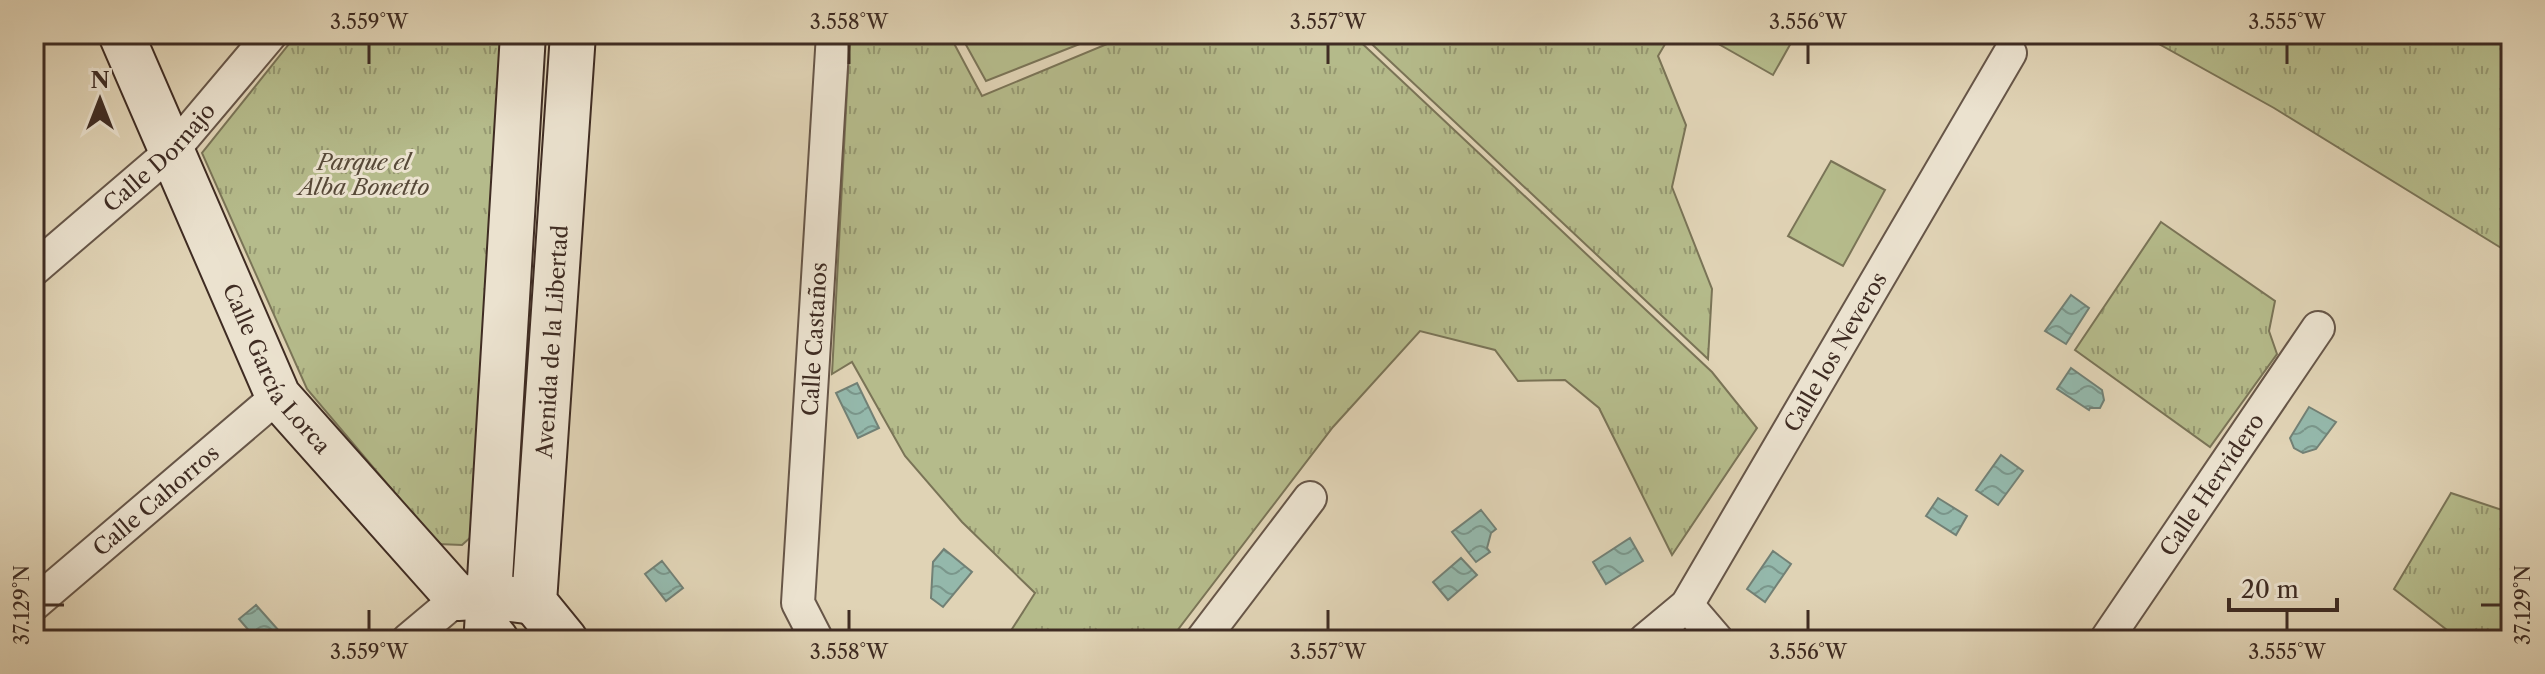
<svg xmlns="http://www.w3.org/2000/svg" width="2545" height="674" font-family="'Libre Caslon Text',serif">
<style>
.grass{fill:url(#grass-tufts);stroke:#7a7457;stroke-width:2}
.pitch{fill:#b5bb8b;stroke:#7a7457;stroke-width:2}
.water{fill:url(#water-waves);stroke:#728075;stroke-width:2}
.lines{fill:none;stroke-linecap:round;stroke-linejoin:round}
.street-casing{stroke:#675648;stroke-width:36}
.secondary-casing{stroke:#3f2c23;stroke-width:48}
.street{stroke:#ebe2cf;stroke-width:32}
.secondary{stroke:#ebe2cf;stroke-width:44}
.ticks{fill:none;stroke:#3f2c23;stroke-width:3}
.labels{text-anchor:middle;stroke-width:6;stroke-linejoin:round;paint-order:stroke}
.street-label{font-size:22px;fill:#3f2c23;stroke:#ebe2cf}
.park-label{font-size:22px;font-style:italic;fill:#574938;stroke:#ebe2cf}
.neatline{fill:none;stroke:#3f2c23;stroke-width:3}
.ticks-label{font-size:20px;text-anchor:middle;fill:#3f2c23}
</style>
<defs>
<pattern id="grass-tufts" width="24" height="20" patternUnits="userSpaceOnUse" patternTransform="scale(2)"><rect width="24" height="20" fill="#b5bb8b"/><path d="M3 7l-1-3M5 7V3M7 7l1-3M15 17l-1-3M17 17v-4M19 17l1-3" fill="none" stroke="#959871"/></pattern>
<pattern id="water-waves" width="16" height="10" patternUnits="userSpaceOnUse" patternTransform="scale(2)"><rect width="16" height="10" fill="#94b8ab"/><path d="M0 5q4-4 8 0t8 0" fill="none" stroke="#7a968b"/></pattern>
</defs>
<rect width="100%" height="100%" fill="#e0d3b5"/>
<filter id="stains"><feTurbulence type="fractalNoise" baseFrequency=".0025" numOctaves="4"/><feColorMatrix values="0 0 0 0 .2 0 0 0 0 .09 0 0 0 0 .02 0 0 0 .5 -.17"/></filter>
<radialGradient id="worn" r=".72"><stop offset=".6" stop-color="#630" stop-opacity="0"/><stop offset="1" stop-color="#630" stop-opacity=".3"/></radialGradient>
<!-- grass -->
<path class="grass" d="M297 34H512L482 527 462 545 438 544 307 389 202 153Z
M850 34H949L982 96 1131 34H1352L1712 372 1757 428 1672 555 1599 408 1565 380 1518 381 1495 350 1420 331 1333 427 1170 640H1005L1035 593 962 522 905 456 852 362 832 374Z
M1361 34H1671L1658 56 1686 125 1672 187 1712 289 1708 359Z
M2141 34H2511V254L2274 108Z
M2161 222 2275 301 2269 331 2277 354 2210 447 2075 350Z
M2451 493 2511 513V640H2460L2394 589Z"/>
<!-- pitch -->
<path class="pitch" d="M960 34H1105L986 81Z
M1701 34H1796L1773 75Z
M1831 161 1885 190 1843 266 1788 236Z"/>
<!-- water -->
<path class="water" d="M2071 295 2089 308 2066 344 2045 331Z
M2071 368 2102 390 2104 400 2100 408H2090L2089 410 2057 389Z
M857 383 879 428 858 438 836 393Z
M2309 407 2336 422 2316 449 2303 453 2294 448 2290 438Z
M2001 455 2023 471 1998 505 1976 490Z
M1938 498 1967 516 1956 535 1926 516Z
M1481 510 1496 529 1491 533 1487 548 1490 552 1476 562 1452 532Z
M1630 538 1643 561 1606 584 1593 562Z
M944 549 972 572 943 607 931 598 933 562Z
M1773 551 1791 564 1765 602 1747 589Z
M1461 558 1477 575 1448 600 1433 582Z
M662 561 683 588 666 601 645 574Z
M256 605 280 632 271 640H257L239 619Z"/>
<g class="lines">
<defs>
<g id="street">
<path id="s1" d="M34 269 173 150 271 34"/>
<path id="s2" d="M34 604 278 396"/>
<path d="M1687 605 1717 640"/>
<path d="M408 640 458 598"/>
<path id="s3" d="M817 640 798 603 833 34"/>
<path d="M1202 640 1310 498"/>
<path id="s4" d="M1645 640 1687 605 2010 53"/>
<path id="s5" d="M2106 640 2318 328"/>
</g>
<g id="secondary">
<path id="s6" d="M121 34 278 396 458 598 489 596 534 602"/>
<path d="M496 640 487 629 523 34"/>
<path id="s7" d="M565 640 534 602 573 34"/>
</g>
</defs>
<!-- street casing -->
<use href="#street" class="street-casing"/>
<!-- secondary casing -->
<use href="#secondary" class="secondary-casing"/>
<!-- street -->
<use href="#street" class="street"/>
<!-- secondary -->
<use href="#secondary" class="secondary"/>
</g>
<!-- ticks -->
<path class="ticks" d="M369 44V64M849 44V64M1328 44V64M1808 44V64M2287 44V64M44 605H64M2481 605H2501M369 610V630M849 610V630M1328 610V630M1808 610V630M2287 610V630"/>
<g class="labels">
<!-- street labels -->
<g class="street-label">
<text dy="8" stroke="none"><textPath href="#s1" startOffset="168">Calle Dornajo</textPath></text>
<text dy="8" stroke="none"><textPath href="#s3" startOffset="306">Calle Castaños</textPath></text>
<text dy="8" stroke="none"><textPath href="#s7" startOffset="310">Avenida de la Libertad</textPath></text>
<text dy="8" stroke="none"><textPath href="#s4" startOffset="348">Calle los Neveros</textPath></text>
<text dy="8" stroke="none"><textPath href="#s6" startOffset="370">Calle García Lorca</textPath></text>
<text dy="8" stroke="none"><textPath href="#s5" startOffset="188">Calle Hervidero</textPath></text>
<text dy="8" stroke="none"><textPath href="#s2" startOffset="160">Calle Cahorros</textPath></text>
</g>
<!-- park labels -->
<g class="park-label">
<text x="364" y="170">Parque el<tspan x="364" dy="25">Alba Bonetto</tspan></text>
</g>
</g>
<!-- margin -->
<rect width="2545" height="674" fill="none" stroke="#e0d3b5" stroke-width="88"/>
<!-- north arrow -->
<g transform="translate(100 100)" stroke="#ebe2cf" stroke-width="6" paint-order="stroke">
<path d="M0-6L14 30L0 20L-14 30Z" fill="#3f2c23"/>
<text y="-12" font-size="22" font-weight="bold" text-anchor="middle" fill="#3f2c23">N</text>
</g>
<!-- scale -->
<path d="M2229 598v12h108v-12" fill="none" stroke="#3f2c23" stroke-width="4"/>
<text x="2241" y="598" font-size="24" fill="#3f2c23" stroke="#ebe2cf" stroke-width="6" paint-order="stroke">20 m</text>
<rect x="44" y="44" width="2457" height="586" class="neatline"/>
<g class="ticks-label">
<text x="369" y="29">3.559°W</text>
<text x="849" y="29">3.558°W</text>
<text x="1328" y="29">3.557°W</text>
<text x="1808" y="29">3.556°W</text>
<text x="2287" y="29">3.555°W</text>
<text transform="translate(22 605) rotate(-90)" y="7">37.129°N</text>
<text transform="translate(2523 605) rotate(-90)" y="7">37.129°N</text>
<text x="369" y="659">3.559°W</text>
<text x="849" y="659">3.558°W</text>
<text x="1328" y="659">3.557°W</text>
<text x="1808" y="659">3.556°W</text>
<text x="2287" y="659">3.555°W</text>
</g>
<rect width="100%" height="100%" filter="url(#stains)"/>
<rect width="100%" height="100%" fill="url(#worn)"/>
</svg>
